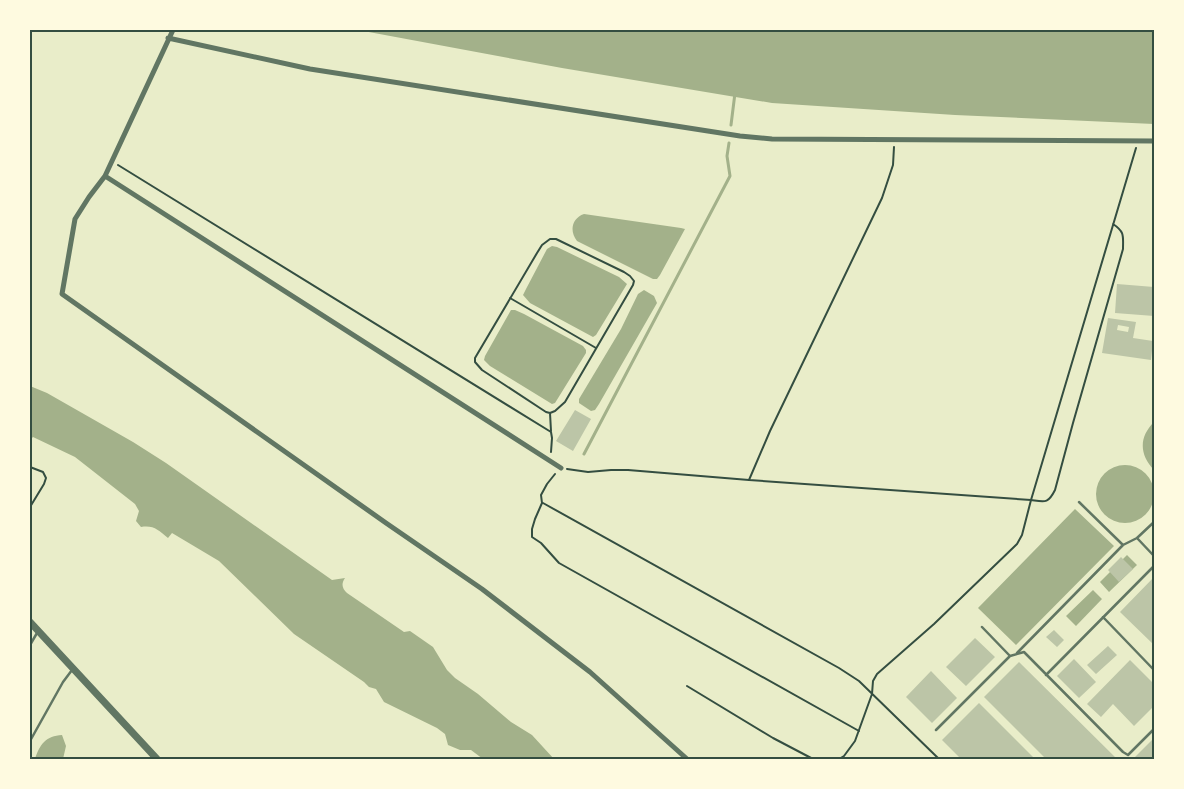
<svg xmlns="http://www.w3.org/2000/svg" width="1184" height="789" font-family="'Alegreya Sans',sans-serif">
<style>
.water{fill:#a3b18a}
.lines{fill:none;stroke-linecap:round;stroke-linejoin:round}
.stream{stroke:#a3b18a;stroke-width:3}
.building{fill:#bcc5a7;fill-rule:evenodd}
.path{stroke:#344e41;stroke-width:2}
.service{stroke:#617663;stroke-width:2.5}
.minor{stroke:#617663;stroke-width:5}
.tertiary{stroke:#617663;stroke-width:7}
.neatline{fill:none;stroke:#344e41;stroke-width:2}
</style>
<rect width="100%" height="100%" fill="#e9edc9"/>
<!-- water -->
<path class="water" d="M358 30H1154V124L955 115 772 103 562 68Z
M584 214 681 228 685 229 660 275 657 279H653L577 241C569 231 572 218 584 214Z
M552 246 557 247 619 277 627 284 596 335 593 337 530 303 523 295 526 289 547 249Z
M644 290 654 296 657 303 599 404 595 410 591 411 579 403V399L621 329 638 294Z
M511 310H515L524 314 583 346 586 350V353L555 403 552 404 490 366 484 360 485 356Z
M30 386 47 393 133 442 166 463 332 580 345 578C341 584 342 588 347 593L404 632 410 631 433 647 447 670 455 678 478 694 511 722 532 735 554 759H483L471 750H460L448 745 445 734 437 728 384 702 376 689 369 687 364 682 294 634 219 561 172 533 168 538C158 530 154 525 141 527L136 521 139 511 135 504 75 457 33 437 30 440Z
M1154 422V470C1139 454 1139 437 1154 422Z
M1096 494a29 29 0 1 1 58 0a29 29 0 1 1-58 0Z
M1075 509 1114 546 1016 645 978 608Z
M1127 555 1137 565 1109 592 1100 582Z
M1093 590 1102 599 1076 626 1066 616Z
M62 735 66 746 63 759H35C40 744 46 736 62 735Z"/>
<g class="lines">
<!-- stream -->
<path class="stream" d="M731 125 735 93
M584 454 730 176 727 156 729 143"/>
</g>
<!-- building -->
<path class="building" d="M1117 284 1154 287V316L1115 313Z
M1108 318 1136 322 1133 338 1153 341 1151 360 1102 353ZM1118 325 1129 327 1128 332 1117 330Z
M575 410 591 419 573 451 556 441Z
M1121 557 1133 569 1119 582 1108 570Z
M1154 577V645L1120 612Z
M1054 630 1064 640 1057 647 1046 637Z
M975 638 995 657 966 686 946 667Z
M1108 646 1117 655 1096 674 1087 665Z
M1074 659 1096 682 1079 698 1057 676Z
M1130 660 1154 684V706L1134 726 1113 704 1101 717 1087 704Z
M1019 662 1117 759H1046L984 697Z
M931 671 957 698 932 723 906 697Z
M979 703 1035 759H961L942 740Z
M1154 738V759H1133Z"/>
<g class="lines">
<!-- path -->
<path class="path" d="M118 165 551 432 552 438 551 452
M510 298 596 348
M550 413 546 412 482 370 475 362V358L537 253 542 245 550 239H556L624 272 630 276 634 281 633 285 565 402 555 411 550 413 551 431
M30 467 43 472 46 478 44 484 30 507
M567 469 588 472 611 470H628L749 480 1031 500 1136 148
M555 474 547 484 541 495 542 503 535 519 532 529V537L541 543 559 563 859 731
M749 480 770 431 882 198 893 165 894 147
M543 503 839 668 859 681 939 759
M687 686 773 738 813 759
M839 759 844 756 855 741 872 694 873 681 877 674 934 624 1017 544 1022 535 1031 500C1045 502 1048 504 1055 490L1073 423 1123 249C1123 236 1125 232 1113 224"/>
<!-- service -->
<path class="service" d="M1137 538 1154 522
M1123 545 1137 538 1154 556
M1103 617 1154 670
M982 627 1010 656 1024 652 1123 752 1128 755 1154 729
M30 645 37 633
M1017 653 1123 545 1079 502
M1046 675 1154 566
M936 730 1010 656
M30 741 63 682 72 670"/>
<!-- minor -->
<path class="minor" d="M173 30 105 176 89 197 75 219 62 294 386 523 482 589 590 672 687 759
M168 38 310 69 740 136 772 139 1154 141
M105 176 561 468"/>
<!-- tertiary -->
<path class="tertiary" d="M30 622 157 759"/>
</g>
<!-- border -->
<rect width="1184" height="789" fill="none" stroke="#fefae0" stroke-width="62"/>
<rect x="31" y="31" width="1122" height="727" class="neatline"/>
</svg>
